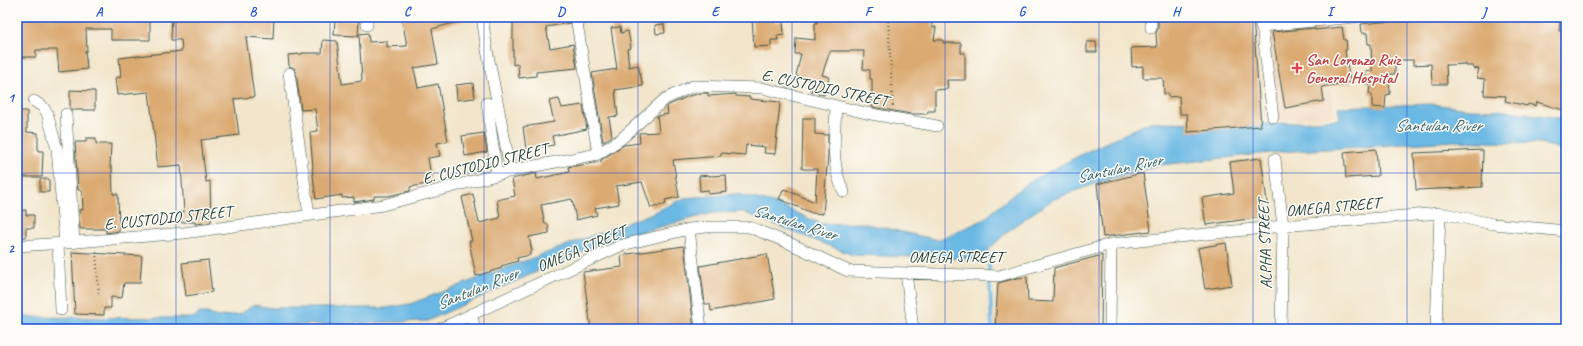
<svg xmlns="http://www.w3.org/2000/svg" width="1583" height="346" font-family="Caveat,sans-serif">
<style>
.built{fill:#f0d6bc}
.water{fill:#6ab8e4;stroke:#447a8c}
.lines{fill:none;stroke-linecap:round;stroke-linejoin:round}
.stream{stroke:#6ab8e4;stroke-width:3.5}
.building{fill:#dbaa72}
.minor-casing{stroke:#3f564b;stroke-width:12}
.path{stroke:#3f564b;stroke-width:2;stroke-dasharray:1 3;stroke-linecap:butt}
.minor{stroke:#fff;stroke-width:11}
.grid{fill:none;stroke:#1d4ed8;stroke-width:1;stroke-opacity:0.55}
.health-dot{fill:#e0444e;stroke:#fdfcf7;stroke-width:1.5}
.labels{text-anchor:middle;stroke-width:3;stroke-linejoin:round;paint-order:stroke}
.health-label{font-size:16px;font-weight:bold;fill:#be3a42;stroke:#fdfcf7;text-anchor:start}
.street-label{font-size:16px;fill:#1f3d34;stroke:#fdfcf7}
.water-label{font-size:17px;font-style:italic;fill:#366269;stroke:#fdfcf7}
.neatline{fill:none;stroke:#1d4ed8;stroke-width:1.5}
.grid-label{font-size:13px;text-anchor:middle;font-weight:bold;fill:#1d4ed8}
</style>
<rect width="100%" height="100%" fill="#fdfcf7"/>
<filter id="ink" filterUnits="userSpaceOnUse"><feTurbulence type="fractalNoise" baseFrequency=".025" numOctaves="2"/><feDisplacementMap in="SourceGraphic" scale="8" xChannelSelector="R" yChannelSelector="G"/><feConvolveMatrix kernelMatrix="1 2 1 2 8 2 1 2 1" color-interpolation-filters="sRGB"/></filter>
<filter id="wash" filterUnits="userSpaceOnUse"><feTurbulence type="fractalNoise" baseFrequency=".012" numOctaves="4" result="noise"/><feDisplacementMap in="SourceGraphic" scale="16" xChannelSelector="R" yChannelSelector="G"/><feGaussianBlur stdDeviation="0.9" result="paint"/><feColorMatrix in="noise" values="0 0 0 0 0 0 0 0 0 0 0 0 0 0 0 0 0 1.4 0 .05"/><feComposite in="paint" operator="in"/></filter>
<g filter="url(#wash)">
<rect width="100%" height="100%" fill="#f2e5cb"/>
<!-- built -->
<path class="built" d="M1321 17 1335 116 1270 121 1261 20Z"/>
<!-- water -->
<path class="water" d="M1431 104 1470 109 1499 110 1566 119V151L1543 144 1455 141 1278 152 1160 165 1099 182 1052 200 1014 226 978 259 853 255 743 212 713 213 603 242 427 321 234 327 229 329H17V317L193 318 200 313H207L217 317 241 314 253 305 272 308H386L410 304 653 213 684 198 736 194 777 204 821 224 862 223 938 240 983 220 1027 183 1086 152 1150 122 1272 124 1340 119 1338 107Z"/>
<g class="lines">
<!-- stream -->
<path class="stream" d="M988 246 992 329"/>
</g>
<g id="blocks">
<!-- building -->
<path class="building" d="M17 17H150V40H111V29H86L87 51H85L87 69 59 72 57 50H36V57H17Z
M172 17H274L273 39 246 37 254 97 234 99 239 135 201 140 206 182 210 181 211 222 195 224V222H180L179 212H184L181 165 158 167 149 92 117 95 115 78 121 77 119 58 182 51 181 40H171Z
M416 17H463L464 20 432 29 438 64 414 68 418 88 438 84 448 141 437 143 440 156 428 158 432 183 410 187V191L388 196H374V199L354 202V197L342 198V195L316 199 312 168H313L310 132 318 131 315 109 301 110 296 72 294 68 289 66 288 55 302 54V53H322L323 40 337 41 342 84 362 81 359 34 368 33 369 42 387 41V47L407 46 402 19Z
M513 17H569L570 23 546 27 550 48 573 44 577 68 536 72V76L519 78 518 64 513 65Z
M774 17V22L783 21 784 35 777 36 778 40H771V46L754 47 752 18Z
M817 17H932V27H936L934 40H943V43H961V53H965V80H947L948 89 935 90V111H928L927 114H911L872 107V79H870V70L863 69 864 51H830L822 75 829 77 824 95 811 91 814 81 796 76 801 54H795L796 38 815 40V23H817Z
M1171 17H1253L1261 126 1188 132 1187 114H1180L1179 96 1168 97V93L1164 94 1163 78H1143V66L1132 67 1131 48 1157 47 1156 33 1158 28V19H1171Z
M1424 17H1557V21H1560L1559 31H1566V111L1537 102 1536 106 1528 104 1527 106 1505 101 1506 96 1484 95 1485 79 1477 78 1479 68 1473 69V66H1466V64L1446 65 1447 84H1432L1431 64 1413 65V60H1395V74H1389L1390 94 1386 95 1385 108 1372 107V94H1369L1370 82H1365L1366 71 1372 72 1371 44H1368L1367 33H1362L1361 24 1381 22 1411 21V19H1424Z
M335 19 359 20 358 36 334 35Z
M664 24 665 33 656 34 655 25Z
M620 27 621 33 628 31 631 48 627 49 629 67 638 65 643 86 615 90 618 116 609 117 612 136 603 142 592 73 617 69 611 28Z
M1342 27 1344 40H1346L1347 50H1345L1350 82 1322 87 1324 101 1285 108 1272 32 1315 28V30Z
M1087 42H1096L1097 52H1087Z
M473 83 475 98 457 100 456 85Z
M70 90 95 91V110H72L70 108Z
M702 93H708V96L736 94V96L750 97V99L780 102 775 154 764 153 765 147 746 145 745 155 721 153V156L673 160 679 197 665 200 666 204 651 208 642 182 616 186 619 204 595 208 597 215 576 220 572 199 541 205 545 224H548L549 233 529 237 532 251 530 252V255L517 258 518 261 501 266 502 268 476 276 469 241H472L462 197 473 194 479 223 500 218 497 200 515 196 512 179 536 173 537 179 569 172 568 167 601 162V160L624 145 640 143 639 133 659 132 657 116 668 114 667 107 669 105 689 96Z
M559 99 562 108 583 105 587 129 552 136 554 145 526 149 523 127 554 122 549 101Z
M17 111H27V132L38 133V151H43L42 177H17Z
M803 118H815V134L828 135V155L823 214 812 213 779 199 784 189 815 202 817 169H802Z
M484 133 487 152 465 156 462 136Z
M86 138H96V144H111L110 167H112L113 194H118L119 231 106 233V229H80L79 210H83L82 190H78L75 142H86Z
M1376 149 1378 176 1346 178 1344 152Z
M1483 150 1482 187 1416 190 1414 153Z
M1261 158 1269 216 1206 225 1202 198 1234 193 1230 162Z
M1143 173 1151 231 1103 237 1097 184Z
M709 175V176L726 175 727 192 708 194V190L700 191 699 176Z
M40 179H49V192H40Z
M26 210V215H34V228H26V237H17V211Z
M1226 243 1232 285 1205 289 1198 248Z
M684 246 694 329H591L583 272 622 267 621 255Z
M72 252 142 256 140 283H124L122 298 111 297V308H104V315L75 314Z
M767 254 775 299 711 311 710 304H705L700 266Z
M1102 255 1101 329H995L998 283 1017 278 1027 277 1028 301 1053 302 1054 268Z
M208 260 212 292 186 296 182 263Z"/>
</g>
</g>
<g filter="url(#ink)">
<use href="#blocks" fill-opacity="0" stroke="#3f564b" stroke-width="1"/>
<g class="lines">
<defs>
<path id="minor" d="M367 17V25
M482 17 487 50 511 172
M576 17 598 154
M1151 17V28
M1261 17 1273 117
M1261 26 1355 17
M289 73 309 215
M34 101 43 107 47 113 57 149 65 243
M487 103 497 175
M836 106C835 135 830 165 844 192
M66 114 74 243
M1275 159 1283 226 1281 329
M689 229 701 329
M58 244 61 310
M17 246 65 243 184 233 383 205 519 169 598 154 621 139 665 99 693 86 762 88 866 113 937 126
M906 273 913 329
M471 314 475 329
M440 329 622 245 689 229 706 227H749L789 243 848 271 999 276 1111 244 1283 226 1440 213 1493 224 1566 231
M1110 329 1111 244
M1436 329 1440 213"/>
</defs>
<!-- minor casing -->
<use href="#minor" class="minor-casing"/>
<!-- path -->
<path class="path" d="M888 17 893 108
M96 252 99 296"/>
<!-- minor -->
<use href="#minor" class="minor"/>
</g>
</g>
<!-- grid -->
<path class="grid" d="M176 17V329M330 17V329M484 17V329M638 17V329M792 17V329M945 17V329M1099 17V329M1253 17V329M1407 17V329M17 173H1566"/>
<!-- markers -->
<path class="health-dot" d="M1295 62h4v4h4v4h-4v4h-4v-4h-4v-4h4z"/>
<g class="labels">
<!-- health labels -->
<g class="health-label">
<text x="1306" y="65">San Lorenzo Ruiz<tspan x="1306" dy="18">General Hospital</tspan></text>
</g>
<!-- street labels -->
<g class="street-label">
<text transform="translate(825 87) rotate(12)" y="6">E. CUSTODIO STREET</text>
<text transform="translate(485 163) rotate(-14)" y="6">E. CUSTODIO STREET</text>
<text transform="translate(1333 206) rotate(-5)" y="6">OMEGA STREET</text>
<text transform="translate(168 217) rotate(-6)" y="6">E. CUSTODIO STREET</text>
<text transform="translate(1264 244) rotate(-92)" y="6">ALPHA STREET</text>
<text transform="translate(581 248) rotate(-23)" y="6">OMEGA STREET</text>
<text x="956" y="262">OMEGA STREET</text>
</g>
<!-- water labels -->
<g class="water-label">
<text x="1438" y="131">Santulan River</text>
<text transform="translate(1119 168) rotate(-12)" y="6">Santulan River</text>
<text transform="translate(795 222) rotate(17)" y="6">Santulan River</text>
<text transform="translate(477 288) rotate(-22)" y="6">Santulan River</text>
</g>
</g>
<!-- margin -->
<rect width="1583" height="346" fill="none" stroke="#fdfcf7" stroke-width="44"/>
<rect x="22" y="22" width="1539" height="302" class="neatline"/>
<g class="grid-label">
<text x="99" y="16">A</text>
<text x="253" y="16">B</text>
<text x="407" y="16">C</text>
<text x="561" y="16">D</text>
<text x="715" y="16">E</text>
<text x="868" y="16">F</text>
<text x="1022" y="16">G</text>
<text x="1176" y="16">H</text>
<text x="1330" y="16">I</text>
<text x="1484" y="16">J</text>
<text x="11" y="102">1</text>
<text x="11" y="253">2</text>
</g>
</svg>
